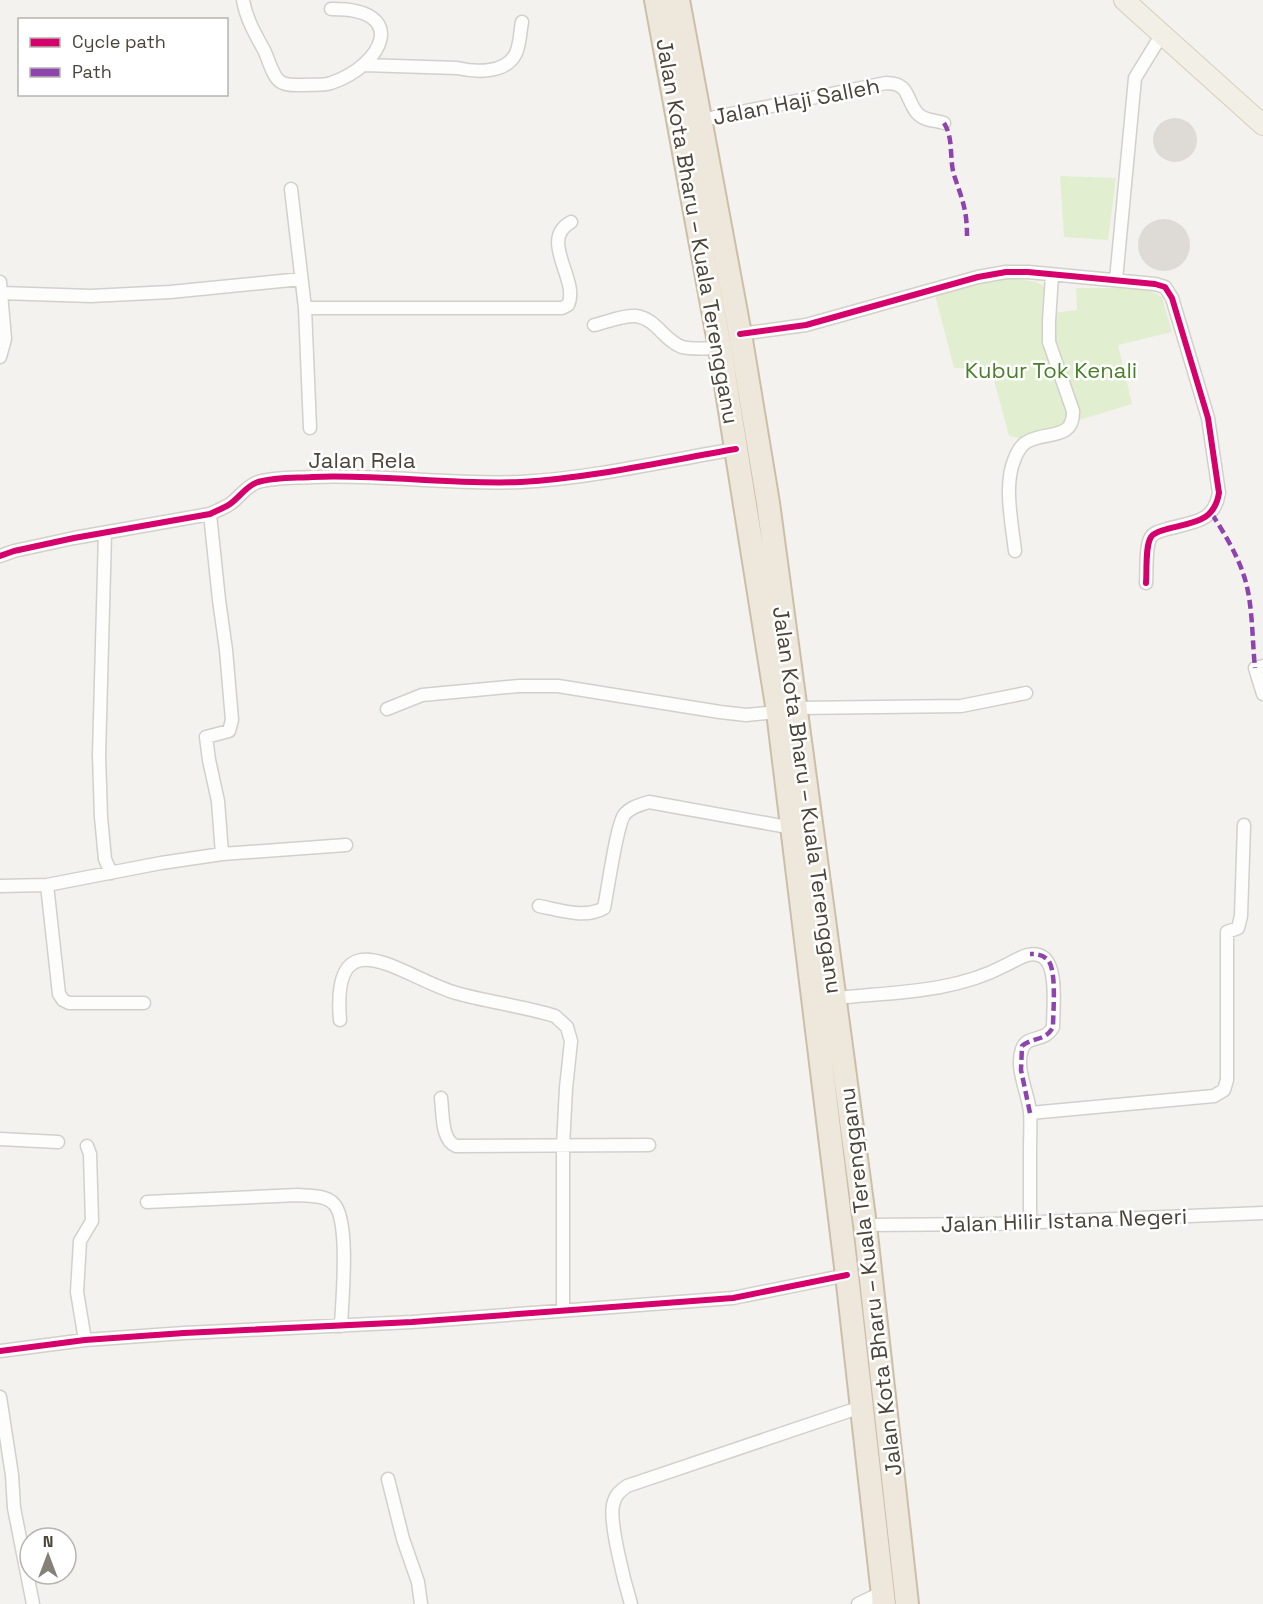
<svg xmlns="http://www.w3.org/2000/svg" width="1263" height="1604" font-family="'Space Grotesk',sans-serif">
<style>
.green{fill:#e1eecf}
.building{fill:#dedbd6}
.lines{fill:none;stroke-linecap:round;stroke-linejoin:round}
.street-casing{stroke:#d2d0cb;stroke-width:15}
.primary-casing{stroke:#d6cebb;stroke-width:22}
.highway-casing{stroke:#ccbfa9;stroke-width:26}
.street{stroke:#fdfdfc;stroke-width:12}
.primary{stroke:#f2efe6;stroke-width:20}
.highway{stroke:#ede8db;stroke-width:22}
.quiet{stroke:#8e44ad;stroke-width:4.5;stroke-dasharray:9 4.5;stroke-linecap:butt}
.cycleway-casing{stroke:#fff;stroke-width:10}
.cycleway{stroke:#d6006c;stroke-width:6}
.labels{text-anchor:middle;stroke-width:5;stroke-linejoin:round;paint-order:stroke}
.street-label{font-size:22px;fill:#4b4439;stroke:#fff}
.park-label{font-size:22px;fill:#4a7f2a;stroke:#fff}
</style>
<rect width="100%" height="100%" fill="#f4f2ee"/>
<!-- green -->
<path class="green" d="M1060 176 1116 178 1108 240 1064 237Z
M1005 277 1037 282 1045 287 1053 313 1077 310 1076 288H1144L1162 297 1172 332 1118 345 1132 404 1019 438 1009 436 991 369 954 368 935 295Z"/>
<!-- building -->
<path class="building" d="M1153 140a22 22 0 1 1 44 0a22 22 0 1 1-44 0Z
M1138 245a26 26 0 1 1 52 0a26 26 0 1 1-52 0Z"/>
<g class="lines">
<defs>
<path id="street" d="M243 0C246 18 255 34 264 50 268 58 273 78 281 82 287 86 296 85 303 85 312 84 323 86 331 83 384 65 410 8 331 9
M364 65 457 68C475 72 504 74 515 55 520 47 520 32 522 22
M701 120 886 83C911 83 905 100 918 114 925 121 935 120 944 123
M291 189 305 308 310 428
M1116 280 1135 78 1162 34
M0 282 5 339 0 357
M1 293 91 296 170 292 301 279
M305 308H562L568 305C580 280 538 240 571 222
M594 325C608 322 622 315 636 316 657 319 663 340 682 347 694 350 708 348 720 348
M740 334 806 325 978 277 1006 272H1028L1155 284 1165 287 1172 298 1208 418 1219 493C1214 523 1192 522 1167 529 1161 531 1154 532 1151 537 1145 546 1147 572 1146 583
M210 514 219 600 226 650 232 720 229 731 206 737 209 760 218 801 222 854
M105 534 99 755 101 817 105 859 111 873
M1015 551C1012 523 1003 484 1015 458 1016 454 1021 446 1025 443 1043 430 1074 442 1073 411L1049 342V321L1052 275
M0 556 14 551 74 538 210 514C216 511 224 508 230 504 240 497 246 486 258 482 275 477 295 478 312 477 382 474 451 485 521 482 593 478 665 461 736 449
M1263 666 1255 668 1263 694
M796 708 961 706 1026 693
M387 709 422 695 519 686H558L720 712 746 715 778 712
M47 885 59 994 63 1000 69 1003H144
M0 886 47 885 161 863 222 854 346 845
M539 906C560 910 585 919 604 908 608 889 616 828 624 815 630 807 640 805 649 802L793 828
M836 998C893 992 954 993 1006 965 1017 960 1031 949 1043 957 1058 967 1053 1009 1053 1027 1045 1043 1027 1034 1022 1049 1015 1069 1028 1092 1030 1112 1031 1124 1030 1137 1030 1149 1030 1173 1030 1198 1030 1223
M340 1020C331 913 404 978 456 993 488 1002 522 1006 555 1016L567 1027 571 1041 566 1088 563 1146V1309
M441 1098C443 1113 441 1140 456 1146L649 1145
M1030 1113 1214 1096 1224 1090 1227 1080V932L1238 928 1241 916 1244 825
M0 1139 58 1142
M147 1202 298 1195C310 1196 326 1195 334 1204 350 1221 342 1301 341 1326
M865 1225 993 1224 1263 1213
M85 1340 77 1292 80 1241 92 1221 90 1154 87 1146
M0 1351 85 1340 184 1333 412 1322 733 1298 847 1275
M0 1397 12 1475 14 1508 33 1604
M388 1479 403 1539 418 1582 421 1604
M631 1604C625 1584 609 1523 613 1505 615 1495 620 1491 627 1486L861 1407
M858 1604 883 1592"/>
<path id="primary" d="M1124 0 1263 125"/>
<path id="highway" d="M656 0 720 348 778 712 847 1275 884 1604
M678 0 740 334 768 503 865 1225 907 1604"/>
</defs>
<!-- street casing -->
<use href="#street" class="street-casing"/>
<!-- primary casing -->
<use href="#primary" class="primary-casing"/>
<!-- highway casing -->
<use href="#highway" class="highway-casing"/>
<!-- street -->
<use href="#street" class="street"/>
<!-- primary -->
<use href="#primary" class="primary"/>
<!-- highway -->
<use href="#highway" class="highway"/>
<!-- quiet -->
<path class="quiet" d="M944 123C954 139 949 158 954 175 962 199 967 209 967 236
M1212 514C1224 533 1237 554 1244 576 1253 603 1252 639 1255 668
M1030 1113 1021 1070 1022 1046C1033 1037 1046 1041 1053 1027 1053 1012 1057 971 1048 960 1043 955 1038 954 1030 954"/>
<defs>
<path id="cycleway" d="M740 334 806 325 978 277 1006 272H1028L1155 284 1165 287 1172 298 1208 418 1219 493C1214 523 1192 522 1167 529 1161 531 1154 532 1151 537 1145 546 1147 572 1146 583
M0 556 14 551 74 538 210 514C216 511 224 508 230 504 240 497 246 486 258 482 275 477 295 478 312 477 382 474 451 485 521 482 593 478 665 461 736 449
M0 1351 85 1340 184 1333 412 1322 733 1298 847 1275"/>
</defs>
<!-- cycleway casing -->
<use href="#cycleway" class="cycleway-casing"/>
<!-- cycleway -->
<use href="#cycleway" class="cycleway"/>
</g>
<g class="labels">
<!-- street labels -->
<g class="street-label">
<text transform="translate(796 101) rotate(-11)" y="8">Jalan Haji Salleh</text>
<text transform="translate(698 231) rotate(80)" y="8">Jalan Kota Bharu – Kuala Terengganu</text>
<text x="362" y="468">Jalan Rela</text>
<text transform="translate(808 800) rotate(82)" y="8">Jalan Kota Bharu – Kuala Terengganu</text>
<text transform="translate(1064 1220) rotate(-2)" y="8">Jalan Hilir Istana Negeri</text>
<text transform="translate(870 1282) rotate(-97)" y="8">Jalan Kota Bharu – Kuala Terengganu</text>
</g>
<!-- park labels -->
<g class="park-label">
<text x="1051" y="378">Kubur Tok Kenali</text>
</g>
</g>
<!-- legend -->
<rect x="18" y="18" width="210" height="78" fill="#ffffff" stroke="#b7b4b0" stroke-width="1.5"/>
<rect x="30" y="38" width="30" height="9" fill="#d6006c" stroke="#b7b4b0" stroke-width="1.5"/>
<text x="72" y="48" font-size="18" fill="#4b4439">Cycle path</text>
<rect x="30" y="68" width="30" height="9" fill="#8e44ad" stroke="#b7b4b0" stroke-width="1.5"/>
<text x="72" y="78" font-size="18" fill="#4b4439">Path</text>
<!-- north arrow -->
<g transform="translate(48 1556)"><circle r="28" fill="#ffffff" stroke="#b7b4b0" stroke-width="1.5"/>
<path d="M0-4.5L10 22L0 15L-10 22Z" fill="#868178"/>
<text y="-9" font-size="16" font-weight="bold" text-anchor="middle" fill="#4b4439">N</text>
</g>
</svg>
